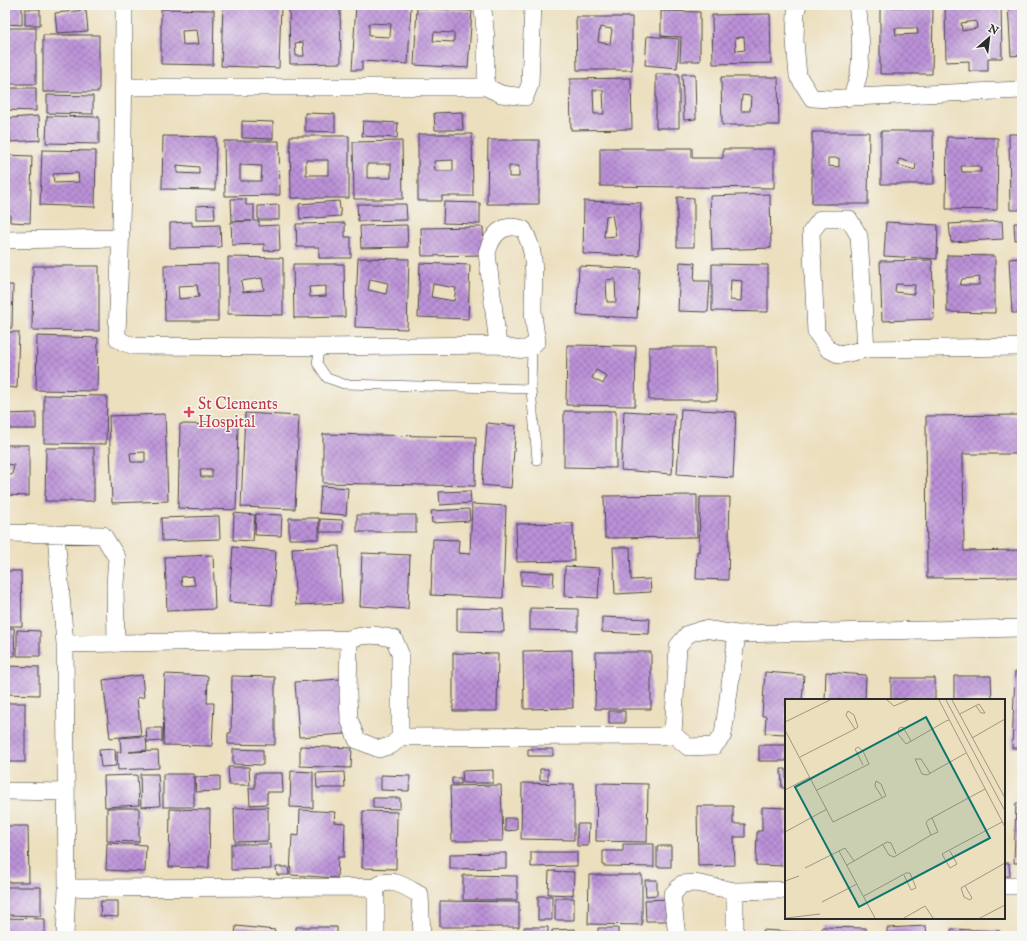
<svg xmlns="http://www.w3.org/2000/svg" width="1027" height="941" font-family="'IM FELL English',serif">
<style>
.building{fill:url(#building-cross-hatch);fill-rule:evenodd}
.lines{fill:none;stroke-linecap:round;stroke-linejoin:round}
.lane-casing{stroke:#484641;stroke-width:10}
.street-casing{stroke:#484641;stroke-width:18}
.lane{stroke:#fff;stroke-width:9}
.street{stroke:#fff;stroke-width:17}
.health-dot{fill:#e0444e;stroke:#f6f6f2;stroke-width:1.5}
.labels{text-anchor:middle;stroke-width:3;stroke-linejoin:round;paint-order:stroke}
.health-label{font-size:16px;fill:#be3a42;stroke:#f6f6f2;text-anchor:start}
.inset-road{fill:none;stroke:#9f9783;stroke-width:1}
.view{fill:#0f766e;fill-opacity:0.15;stroke:#0f766e;stroke-width:2}
.inset-edge{fill:none;stroke:#2b2b2b;stroke-width:2}
</style>
<defs>
<pattern id="building-cross-hatch" width="8" height="8" patternUnits="userSpaceOnUse"><rect width="8" height="8" fill="#bb91d8"/><path d="M0 0l8 8M0 8l8-8" fill="none" stroke="#9877af"/></pattern>
</defs>
<rect width="100%" height="100%" fill="#f6f6f2"/>
<filter id="ink" filterUnits="userSpaceOnUse"><feTurbulence type="fractalNoise" baseFrequency=".025" numOctaves="2"/><feDisplacementMap in="SourceGraphic" scale="8" xChannelSelector="R" yChannelSelector="G"/><feConvolveMatrix kernelMatrix="1 2 1 2 8 2 1 2 1" color-interpolation-filters="sRGB"/></filter>
<filter id="wash" filterUnits="userSpaceOnUse"><feTurbulence type="fractalNoise" baseFrequency=".012" numOctaves="4" result="noise"/><feDisplacementMap in="SourceGraphic" scale="16" xChannelSelector="R" yChannelSelector="G"/><feGaussianBlur stdDeviation="0.9" result="paint"/><feColorMatrix in="noise" values="0 0 0 0 0 0 0 0 0 0 0 0 0 0 0 0 0 1.4 0 .05"/><feComposite in="paint" operator="in"/></filter>
<g filter="url(#wash)">
<rect width="100%" height="100%" fill="#ecdfbe"/>
<g id="blocks">
<!-- building -->
<path class="building" d="M5 5H22V25L5 24Z
M223 5H281L279 68 221 66Z
M356 5H411L408 64 362 61V70H352ZM369 23 391 24 390 37 369 36Z
M945 5H1001L1002 58H988V71H969V61L946 62ZM976 21 977 28 962 31 961 23Z
M1008 5H1022V55L1011 56Z
M289 7H340L341 63 290 64ZM303 42 304 56H296L295 43Z
M880 7 933 8 932 74H880ZM895 28H917L918 34 896 35Z
M417 8 472 11 468 68 414 65ZM434 32 454 33V42L433 41Z
M25 9H40V25H25Z
M161 9 214 10 213 65 161 64ZM197 30 199 44 183 45 182 31Z
M86 10 88 31 57 33 55 13Z
M661 11 700 12V61H680L681 37 661 36Z
M770 14 771 63 713 64 712 15ZM744 37 745 50 736 51 735 38Z
M576 17H632V70H577ZM600 27 612 29 610 44 598 42Z
M5 28H36V84H5Z
M43 35H99V92H43Z
M647 36 679 39 677 68 645 65Z
M656 74H679V128H656Z
M682 74H695L696 119 684 120Z
M721 77H778L779 125H722ZM742 95 751 96 750 111H741Z
M631 78 632 129 571 130 570 79ZM593 90H603L604 114H594Z
M11 88H36V111L5 110V96H10Z
M47 95 93 96V114L47 113Z
M8 110 9 118 39 116 40 140 11 142 10 135H5V111Z
M462 112 463 130H435L434 113Z
M305 113 335 114V132L305 131Z
M47 116 99 117V144L46 143Z
M242 121 273 122V139L242 138Z
M363 121 398 123 397 138 362 136Z
M881 131H933L934 184H881ZM899 159 916 164 915 170 898 165Z
M812 132H869L868 204H812ZM828 158H839V167L828 166Z
M418 134H472L473 196H442V201H418ZM453 160V171H435L434 161Z
M1009 134H1022V210H1010Z
M163 136 216 137 215 190 162 189ZM177 165 199 167V174L177 173Z
M290 136H349V198H291ZM306 160H328V175H306Z
M947 137 998 138 997 210 946 209ZM961 166H980L981 172H962Z
M488 140H539V204H487ZM509 166H519V177H509Z
M224 141H279L280 195 225 196ZM240 165 262 166 261 181H240Z
M402 141 403 199H354L353 142ZM367 164H391V178H367Z
M600 148H692V158H723V149H774V188L600 186Z
M42 150 96 151 95 207 40 205ZM78 173 79 182 54 183 53 174Z
M5 155 32 156 30 223 10 222V214H5Z
M770 194 771 248 712 250 710 196Z
M677 197 694 198V247H677Z
M231 199H246V205H254V221H259V226L279 225 280 250 264 251V244L232 245 231 222 252 221H232Z
M339 201 341 216 300 219 299 204Z
M584 201 641 203 639 256 583 254ZM612 215 616 236 604 237 606 216Z
M444 202 480 203V224L443 223Z
M357 204H406L407 220 358 221Z
M214 205 215 219H196V206Z
M279 205V220H258V206Z
M1002 221 1003 239 951 242 949 224Z
M192 222V226L220 225 221 247 170 248V223Z
M886 222 938 225 937 259 884 256Z
M345 223V237H351V258H319V247H297L296 224Z
M1014 223H1022V239L1015 240Z
M407 225 408 247 361 248 360 226Z
M483 227 484 255 422 256 421 228Z
M947 255 995 256V313L947 312ZM980 277 979 285H960L962 279Z
M228 257 283 258V315L228 314ZM262 278 264 290 243 292 241 281Z
M358 258 409 259 407 329 355 327ZM370 279 388 283 386 294 368 290Z
M1022 258V313H1012L1009 259Z
M932 260 934 319 882 321 880 261ZM896 284 915 285 914 294 895 292Z
M680 262 695 263 694 281H710L708 312 678 311Z
M420 263 470 265 468 319 418 317ZM433 284 456 288 454 301 431 297Z
M218 264V321H165L164 265ZM197 285 199 297 179 299 178 286Z
M293 264H344L345 317 294 318ZM326 286V296L310 297 309 287Z
M712 264 768 265V312L712 311ZM731 280 742 281 741 301 730 300Z
M33 266H99V331L32 330Z
M579 266 640 269 637 318 577 315ZM615 279 616 302H607L606 280Z
M5 285H13L12 328H5Z
M5 332H19L17 388 5 387Z
M37 336 98 338 97 391 36 390Z
M567 345 636 346 635 406 566 405ZM596 370 607 376 603 384 592 378Z
M649 347H716L717 400H649Z
M44 395 107 396 106 444 44 443Z
M681 409 736 412 733 478 677 474Z
M564 411H616V468L564 467Z
M624 411 675 414 672 474 621 470Z
M36 413V429H5V414Z
M245 413 299 416 295 509 241 507Z
M165 414 168 501 112 503 109 416ZM145 452V462H131L130 453Z
M1022 415V454H963L964 551 1022 550V577L927 578 926 416Z
M487 423 516 426 511 488 482 485Z
M180 424 238 425 236 510 178 508ZM200 469H212V477H201Z
M323 434 476 437 475 486 323 483Z
M5 445H29V496L5 495V474L12 475 14 465 5 464Z
M46 448H94V501H45Z
M321 486 348 488 346 515 319 513Z
M470 491 471 503 440 505 439 492Z
M697 495V537L605 538 604 496Z
M700 497H730L728 580 696 579 697 551 699 552Z
M472 504 506 506 503 598 431 595 433 539 459 540 458 553 470 554Z
M469 509 470 521 432 523 431 511Z
M234 513 255 515 253 541 233 540Z
M256 514 282 515 281 536 255 535Z
M357 515H416V532H357Z
M219 516 220 539 162 541 161 518Z
M289 518H319V539H289Z
M320 519 343 520V532H320Z
M573 523 574 561 517 562 516 524Z
M339 546 342 603 296 605 292 548Z
M233 547 276 551 272 605 229 602Z
M613 547H630L631 580 650 579 651 592 615 594Z
M362 553 410 555 408 609 360 606Z
M213 555 215 609 167 611 165 557ZM193 576 195 585 182 586 181 577Z
M565 566 600 568 598 598 564 596Z
M5 571H21L22 626H5Z
M521 571 554 573 553 587 521 585Z
M457 608 503 609 504 632 457 631Z
M530 608 578 609V631L530 630Z
M602 617 650 619 649 634 602 632Z
M5 628H14L15 656H5Z
M17 630 40 631V656H17Z
M572 650 573 708 524 709 523 651Z
M596 652H651V709H595Z
M453 653 498 654 497 711H453Z
M5 666 39 667V695L5 694Z
M765 672 804 675 802 700H786V734L765 733 766 716H762Z
M826 672 866 675 865 700H825Z
M1015 672H1022V748H1012Z
M165 674 208 676 207 703H214L212 746 163 745Z
M142 675 144 697 137 698 141 735 110 738 103 680Z
M232 676 275 677V745L228 744V733H231Z
M954 676H991L992 700H954Z
M891 678H935V700H891Z
M341 679 345 734 299 737 295 682Z
M5 703H25V762H5Z
M609 711H625V723H609Z
M146 728H162V741L147 742Z
M146 736 147 750 129 752 158 751 159 768 118 770 117 752H121L120 738Z
M759 745H786V761H759Z
M300 746 352 748 351 768 300 766Z
M115 749 116 766 101 767 99 750Z
M233 749 263 750V765L233 764Z
M528 749H553V756H528Z
M228 767H249L250 785H229Z
M540 769H548V780H540Z
M781 769H786V788H782Z
M493 770V783H463L462 771Z
M291 771 313 772V808L290 807Z
M344 772 345 788H317L316 773Z
M255 773H282L283 792H267V804L250 805 249 788H255Z
M140 774H158L160 806 141 807Z
M163 774H194V807H163Z
M137 775 139 805 105 807 104 776Z
M381 775 410 776 409 791 381 790Z
M220 776V791L196 792 195 777Z
M452 778H461V784H452Z
M522 783 574 784V840L521 839Z
M597 783 648 784 647 842 596 841Z
M501 785 503 841H452L450 786Z
M373 798H400V809L373 808Z
M1016 803H1022V863H1014Z
M697 806H733V824H745V837H734L735 865 698 866Z
M268 807V841L235 842 234 808Z
M762 807 786 808V866L756 865 757 831H762Z
M107 808H139V842L107 841Z
M170 809 210 810 209 868 169 867Z
M300 810 335 812 334 822 345 823 344 857H338L337 878 290 875 292 835 299 836Z
M363 811 397 812 396 869 362 868Z
M505 818H517V830L505 831Z
M577 824H589L588 846H577Z
M5 826H28L29 882H5Z
M107 843 146 845 145 872 106 870Z
M231 844H270L271 869 231 870Z
M623 844H654V867L603 866V851H623Z
M657 846H671V867H657Z
M531 852H577V866L531 867Z
M506 853V868L450 869V854Z
M1004 863H1009L1010 876H1004Z
M276 867H288L289 875H277Z
M549 871 574 872 573 895 548 894Z
M463 875 517 876V900H463Z
M589 875H642V925L588 924Z
M645 880H657V895L646 896Z
M5 887H41V916L5 915Z
M538 896H552V920H538Z
M555 898H574V920H555Z
M670 899 671 921H646L645 900Z
M101 901H118V917L100 916Z
M440 901 519 902V927H440Z
M5 918 45 919V936H5Z
M236 926 275 930 274 936H235Z
M926 926 927 936H887V928Z
M296 927H337V936H296Z
M524 927H548V936H524Z
M822 927 866 928V936H822Z
M598 928H618V936H584V933H598Z
M575 929 576 936H552V930Z
M951 929 1000 931V936H951Z
M763 930 808 933V936H763Z
M455 932 514 935V936H455Z"/>
</g>
</g>
<g filter="url(#ink)">
<use href="#blocks" fill-opacity="0" stroke="#484641" stroke-width="1"/>
<g class="lines">
<defs>
<path id="lane" d="M320 347 317 363 327 378 344 384 531 389
M532 347 531 389 537 460"/>
<path id="street" d="M124 5C124 114 122 223 117 332L118 339 125 343 135 346 320 347 498 345C513 348 525 355 537 341 535 330 533 319 533 308 533 280 538 254 523 229 503 222 492 234 487 253L498 345
M483 5V10L486 38V87
M798 5 796 12 795 41 798 76 812 98 831 99 852 97 1022 90
M124 87H486L501 94 525 97 530 84 533 5
M852 97C854 89 858 80 859 72 862 52 860 25 857 5
M5 240 121 238
M866 349 859 236 849 219H821L811 232 816 332 828 349 840 355 866 349 1022 347
M5 533 103 535 117 558 115 584 116 644
M56 534 65 644 67 888 65 936
M349 639 348 695 349 719 357 740 379 749 392 745 400 737 660 736 673 734 678 646 688 634 704 629 737 634 1022 628
M65 644 349 639C366 634 377 634 394 639L400 653V737
M673 734 688 747 714 746 723 735 737 634
M5 791 66 792
M1004 886H1022
M376 887V936
M67 888 376 887C391 875 407 888 420 895L422 936
M677 936 672 895 682 884 695 883 735 891 786 890
M735 936V891"/>
</defs>
<!-- lane casing -->
<use href="#lane" class="lane-casing"/>
<!-- street casing -->
<use href="#street" class="street-casing"/>
<!-- lane -->
<use href="#lane" class="lane"/>
<!-- street -->
<use href="#street" class="street"/>
</g>
</g>
<!-- markers -->
<path class="health-dot" d="M187 406h4v4h4v4h-4v4h-4v-4h-4v-4h4z"/>
<g class="labels">
<!-- health labels -->
<g class="health-label">
<text x="198" y="409">St Clements<tspan x="198" dy="18">Hospital</tspan></text>
</g>
</g>
<!-- overview -->
<g transform="translate(785 699)">
<rect width="220" height="220" fill="#ecdfbe"/>
<path class="inset-road" d="M102 1 109 7 123 1M154 1 220 128M161 1 220 112M167 1 220 99M175 15 192 6 194 5 200 14H196L191 7M0 23 45 1M0 31 48 123 101 97 96 85 91 82 90 87 97 98M187 39 220 20M126 42 118 28 114 29 113 35 121 45 123 44 161 22 164 21M15 58 70 30 73 28 69 16 63 12 61 16 70 30M145 74 136 60H130L137 75 142 76 181 54M0 91 25 78M32 91 84 65 78 52 73 48 70 50 78 66M0 133 42 110M146 136 153 133 147 119M98 146 104 156 109 158 146 136 141 124 143 121 200 90M54 152 90 219M165 152 172 165 165 169 157 155 217 123M62 166 102 143 106 144 111 155M20 169 60 149 69 162M0 182 14 177M180 187 187 199 185 201 179 198 176 189 220 164M79 197 121 174H125L131 189 126 191 119 176M37 203 72 185M1 219 35 215M119 219 140 207 148 219M195 219 220 206"/>
<path class="view" d="M141 18 205 139 74 208 10 88Z"/>
<rect width="220" height="220" class="inset-edge"/>
</g>
<!-- margin -->
<rect width="1027" height="941" fill="none" stroke="#f6f6f2" stroke-width="20"/>
<!-- north arrow -->
<g transform="translate(989 38) rotate(28)" stroke="#f6f6f2" stroke-width="3" paint-order="stroke">
<path d="M0-3L7 15L0 10L-7 15Z" fill="#2b2b2b"/>
<text y="-6" font-size="11" font-weight="bold" text-anchor="middle" fill="#2b2b2b">N</text>
</g>
</svg>
